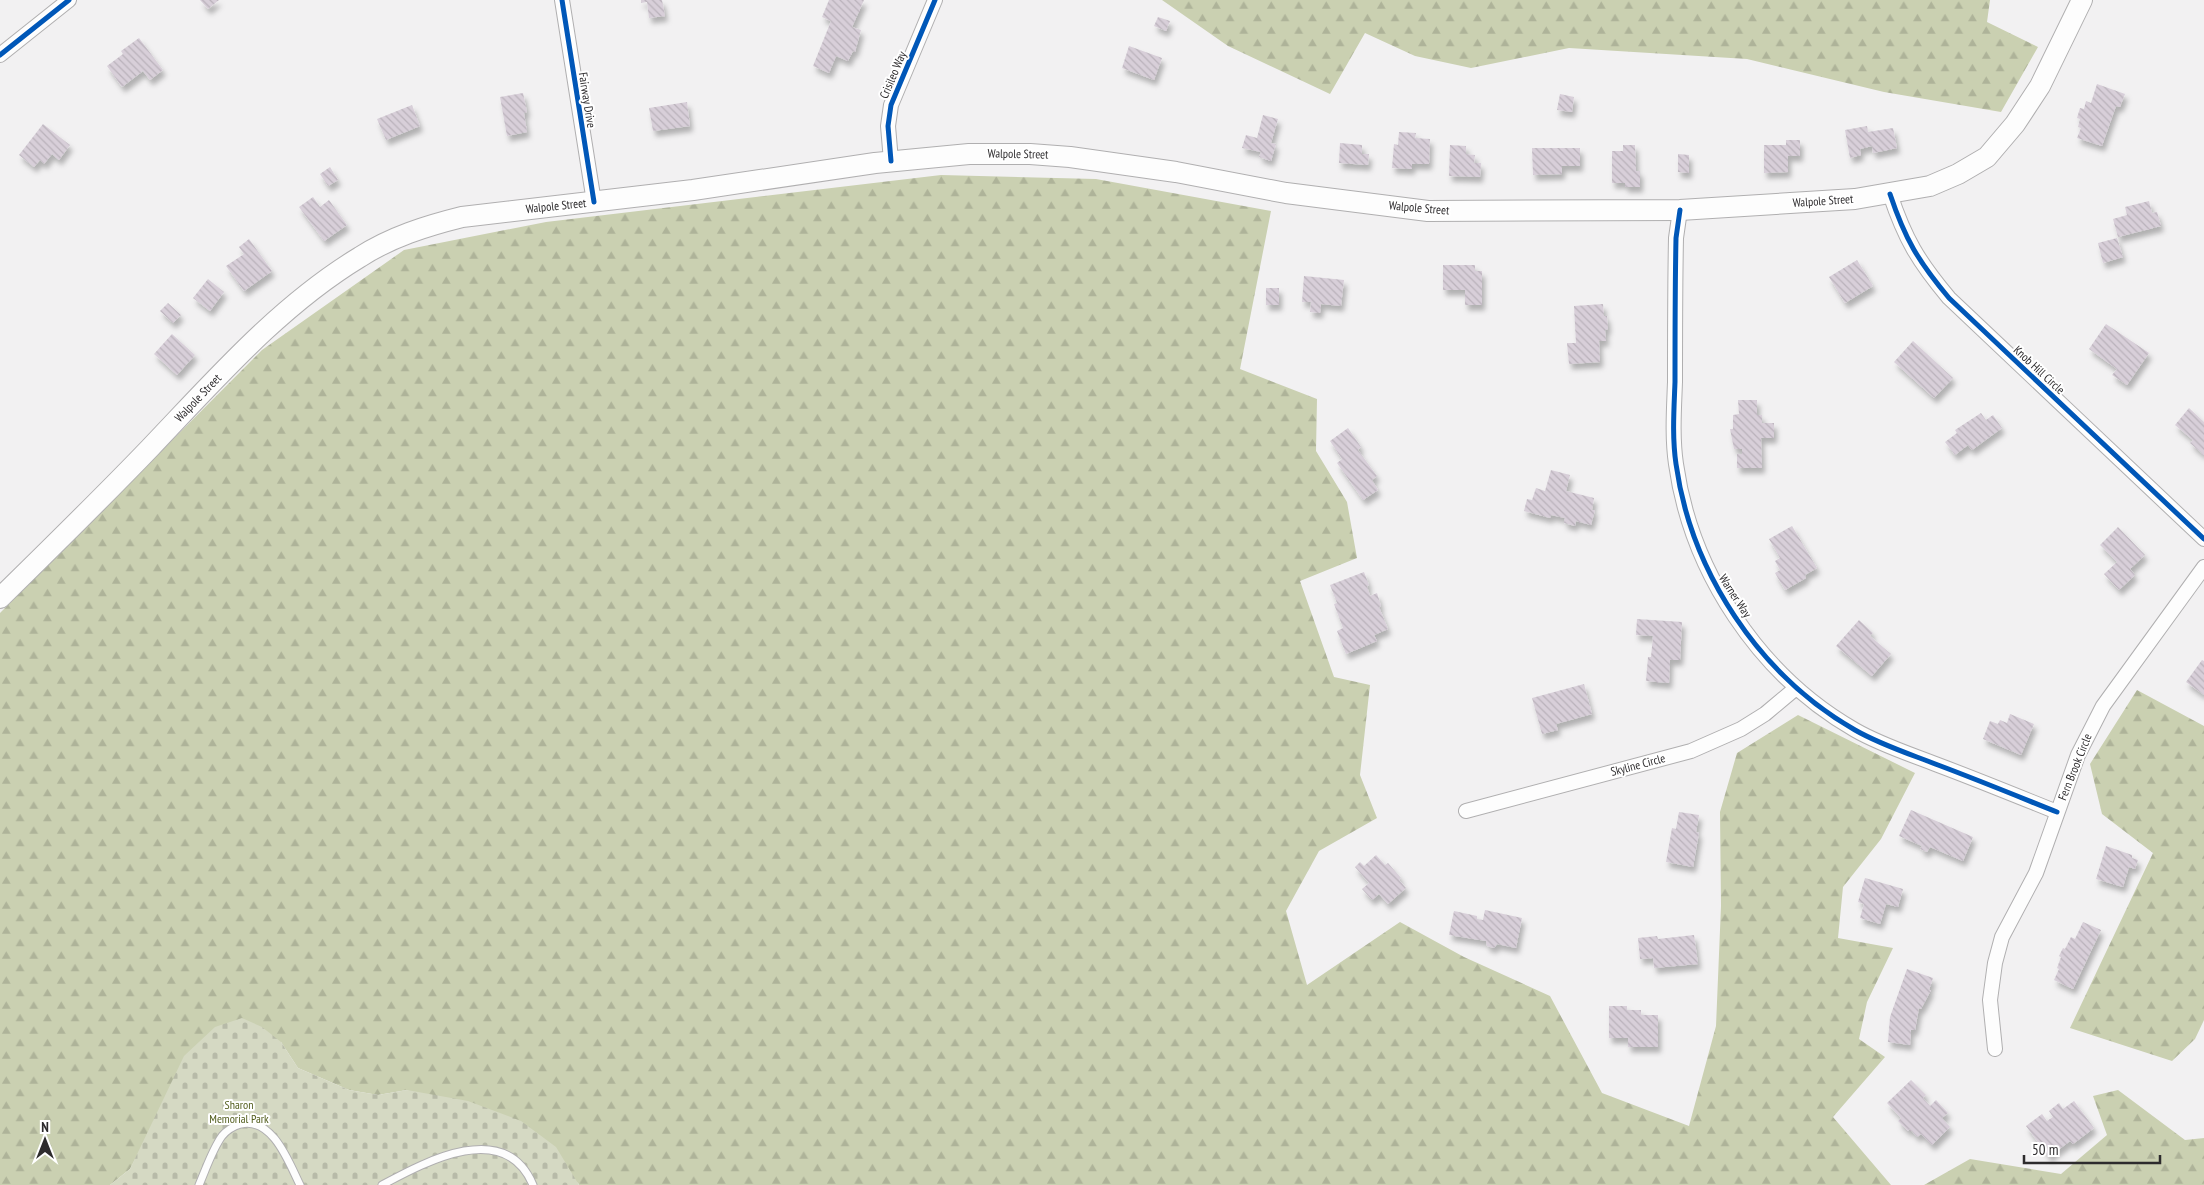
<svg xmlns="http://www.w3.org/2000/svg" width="2204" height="1185" font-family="'PT Sans Narrow',sans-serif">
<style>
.forest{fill:url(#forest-firs)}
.cemetery{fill:url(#cemetery-stones)}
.building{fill:url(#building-back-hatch);filter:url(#shadow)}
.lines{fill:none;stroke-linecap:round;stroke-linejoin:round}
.lane-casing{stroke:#b0afb0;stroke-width:9}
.street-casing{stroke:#b0afb0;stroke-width:16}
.secondary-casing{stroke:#b0afb0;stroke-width:22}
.lane{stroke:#fdfdfd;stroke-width:7}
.street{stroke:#fdfdfd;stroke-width:14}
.secondary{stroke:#fdfdfd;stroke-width:20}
.cycleway-casing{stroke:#fff;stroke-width:8}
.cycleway{stroke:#0057b8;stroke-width:5}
.labels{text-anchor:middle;stroke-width:4;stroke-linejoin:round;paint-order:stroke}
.street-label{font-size:12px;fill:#2d2b2d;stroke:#fff}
.park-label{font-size:12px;fill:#535e1e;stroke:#fff}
</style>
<defs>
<pattern id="forest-firs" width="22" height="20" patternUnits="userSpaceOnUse" patternTransform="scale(1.25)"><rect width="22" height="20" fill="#cad0b1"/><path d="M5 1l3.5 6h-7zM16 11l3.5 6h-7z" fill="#aeb399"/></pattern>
<pattern id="cemetery-stones" width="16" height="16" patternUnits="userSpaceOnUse" patternTransform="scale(1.25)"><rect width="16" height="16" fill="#d5d9c3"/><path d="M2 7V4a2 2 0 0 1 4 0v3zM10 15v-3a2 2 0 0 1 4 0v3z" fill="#b7baa8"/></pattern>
<pattern id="building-back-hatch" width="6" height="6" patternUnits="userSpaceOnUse" patternTransform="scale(1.25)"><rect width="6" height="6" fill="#d8cfd9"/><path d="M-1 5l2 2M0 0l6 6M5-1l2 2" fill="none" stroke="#bab2bb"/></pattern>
<filter id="shadow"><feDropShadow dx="3" dy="5.5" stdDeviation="2.5" flood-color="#0004"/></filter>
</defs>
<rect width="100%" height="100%" fill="#f2f1f2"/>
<!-- forest -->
<path class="forest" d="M1162 0H1990L1987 22 2038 47 2001 112 1884 92 1747 59 1569 48 1471 68 1415 56 1365 33 1330 94 1228 46Z
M941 175 1096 179 1271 211 1240 369 1317 399 1316 451 1347 502 1357 558 1300 581 1334 677 1370 685 1360 775 1377 818 1319 851 1286 911 1307 985 1400 922 1464 957 1550 996 1602 1093 1689 1126 1716 1026 1721 906 1720 812 1737 753 1798 715 1915 773 1881 839 1843 887 1838 938 1893 948 1867 1002 1859 1039 1885 1057 1833 1117 1891 1185H579L578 1183 407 1090 378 1095 349 1090 298 1068 281 1042 149 1132 130 1169 110 1185H0V613L262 350 404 250 546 222Z
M2137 690 2204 726V1020L2195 1039 2172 1061 2070 1028 2153 853 2102 814 2090 764Z
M2118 1090 2185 1140 2204 1138V1185H1924L1970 1159 2061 1174 2107 1135 2093 1096Z"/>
<!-- cemetery -->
<path class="cemetery" d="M242 1018 262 1027 281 1042 298 1068 349 1090 378 1095 407 1090 468 1101 521 1121 556 1147 579 1185H110L130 1169 184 1056 215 1027Z"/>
<!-- building -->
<path class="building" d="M200 0H219L208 9Z
M641 0H662L665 16 649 18 647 2 641 3Z
M829 0H864L852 27 861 30 855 52 853 51 848 61 836 56 829 73 813 66 831 21 822 17Z
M1158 17 1170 21 1166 31 1154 26Z
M139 38 163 70 150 80 143 71 122 87 107 66 123 54 121 51Z
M1129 46 1162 58 1154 80 1122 68Z
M2097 84 2125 94 2120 107 2116 106 2102 146 2077 138 2081 128 2078 127 2080 119 2077 118 2080 108 2084 109 2086 101 2091 103Z
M523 93 527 112 524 113 527 132 507 136 500 97Z
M1560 94 1574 97 1572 112 1557 110Z
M687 102 690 126 653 131 649 108Z
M412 105 420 126 386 140 377 119Z
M1263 115 1278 119 1271 143 1276 144 1271 161 1259 157 1261 152 1242 148 1246 135 1257 138Z
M43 124 70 145 59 160 52 154 44 164 40 160 34 167 19 155Z
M1867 126 1868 132 1893 128 1897 148 1873 153 1872 146 1860 149 1861 155 1850 158 1845 130Z
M1399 132 1416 133 1415 138 1430 139 1429 164H1412V169L1392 168 1394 144 1398 145Z
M1786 140H1800V156H1788V172L1764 173V145H1786Z
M1340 143 1362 145V154H1369L1368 165 1339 163Z
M1450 145 1466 146V154L1475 155 1474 163H1481L1480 177 1449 176Z
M1623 145H1635L1636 171H1640V187H1625V183H1612V151H1623Z
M1532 148H1580V166H1562V174L1533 175Z
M1678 154 1689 155V173L1678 172Z
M330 167 338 180 328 186 320 174Z
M313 197 320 207 329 200 347 225 324 241 299 207Z
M2149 201 2152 213 2157 212 2161 226 2118 237 2113 219 2127 215 2125 207Z
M2117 238 2123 257 2103 263 2098 243Z
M249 239 272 271 244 291 226 266 244 254 239 247Z
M1857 260 1873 286 1845 303 1829 277Z
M1443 265H1475V271H1482V305H1465V290H1443Z
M1304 276 1344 280 1341 306 1321 304 1320 313 1310 312 1311 302H1302Z
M208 279 224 292 210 311 193 298Z
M1266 288H1279V305H1266Z
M168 303 181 315 173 323 160 311Z
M1603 304 1604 316H1607L1608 329 1605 330 1606 341H1599L1600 362 1569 364 1567 343H1576L1574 306Z
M2106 324 2149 353 2127 385 2112 375 2117 369 2089 349Z
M172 334 195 355 177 375 154 354Z
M1913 341 1953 378 1934 398 1894 362Z
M1738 400H1757V415H1762V423H1774V438H1761L1762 468H1737V454H1742V449H1734L1730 429H1733V415L1739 414Z
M2189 408 2204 422V455L2190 443 2193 440 2175 425Z
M1981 413 1986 420 1993 415 2002 428 1972 450 1968 445 1955 455 1945 442 1957 433 1955 430Z
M1348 428 1361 447 1358 450 1377 476 1372 480 1378 490 1363 500 1337 463 1342 459 1330 441Z
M1551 470 1570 475 1566 491 1594 498 1592 510H1595L1591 525 1576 521 1575 526 1564 523 1565 518 1551 515 1550 518 1524 511 1527 499 1532 500 1536 488 1545 491Z
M1792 526 1817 568 1805 575 1806 578 1785 590 1775 573 1780 570 1775 561 1780 558 1769 539Z
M2118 527 2145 555 2130 569 2135 575 2119 590 2104 574 2117 562 2100 545Z
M1364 572 1369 585 1367 586 1370 596 1377 593 1381 606 1379 607 1388 629 1374 635 1377 641 1346 654 1337 631 1343 628 1334 604 1337 603 1330 585Z
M1637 619 1682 622 1680 660H1670L1669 683 1646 681 1648 657H1651L1653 636 1636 635Z
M1859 620 1873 633 1870 636 1891 654 1872 676 1836 646Z
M2202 660 2204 661V695L2186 682Z
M1584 684 1592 714 1556 724 1558 730 1542 734 1532 698Z
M2010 714 2034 724 2021 755 1983 739 1990 721 1998 724 2000 720 2007 723Z
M1911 810 1973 837 1963 861 1930 847 1927 852 1920 849 1922 846 1899 836Z
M1679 812 1699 815 1696 832 1699 833 1693 867 1666 862 1672 828 1676 829Z
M2106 846 2132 855V858L2138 860 2135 869 2129 867 2123 887 2096 879Z
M1376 855 1385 865 1388 863 1401 878 1399 880 1406 888 1388 904 1379 894 1372 900 1362 889 1369 883 1355 867 1360 862 1364 866Z
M1865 878 1903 889 1898 907 1886 904 1880 924 1860 918 1864 904 1858 902Z
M1485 910 1522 918 1516 948 1497 944 1494 948 1487 946 1486 941 1449 935 1454 911 1477 916V919L1483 920Z
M2083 922 2101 930 2073 989 2054 980 2059 969 2057 968 2061 957 2059 956 2063 948 2065 949 2071 937 2075 939Z
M1694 935 1698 964 1654 968 1653 958 1640 959 1638 938 1657 936 1658 939Z
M1907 969 1933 978 1929 990H1931L1921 1009 1919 1008 1915 1030H1911L1910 1045 1888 1042 1890 1017Z
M1609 1006H1627V1010H1641V1015H1658V1047H1628V1038H1609Z
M1911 1080 1926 1095 1923 1098 1930 1106 1936 1100 1948 1113 1942 1118 1950 1127 1932 1145 1921 1134 1917 1137 1910 1129 1908 1131 1898 1121 1901 1118 1887 1103Z
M2074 1101 2094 1128 2073 1144 2070 1141 2049 1157 2026 1126 2042 1114 2047 1121 2053 1117 2049 1111 2059 1103 2063 1109Z"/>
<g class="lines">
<defs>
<path id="lane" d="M199 1185C206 1169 212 1150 222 1136 227 1130 234 1126 241 1124 273 1117 289 1163 300 1185
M382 1185C425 1162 505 1118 533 1185"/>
<path id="street" d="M562 0 594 202
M0 55 69 0
M891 161 888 126 891 105 935 0
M1890 194C1905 239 1918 261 1949 298L2204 539
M1680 210 1676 238C1675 286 1675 334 1675 382 1674 409 1672 437 1676 464 1691 572 1759 675 1855 730 1881 745 1910 754 1938 765 1978 780 2017 796 2057 812
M1466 811 1691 751 1741 729 1765 714 1796 688
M1995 1049 1990 1000 1995 963 2002 937 2036 873 2078 755 2103 706 2204 567"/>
<path id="secondary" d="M0 598C51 548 101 499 150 448 215 380 279 306 360 257 391 237 426 226 462 217L693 190 875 163 969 154H1030L1070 157 1176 172 1286 193 1428 211 1680 210 1855 199 1930 186 1958 174 1987 157 2015 124 2040 86 2082 0"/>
</defs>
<!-- lane casing -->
<use href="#lane" class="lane-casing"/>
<!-- street casing -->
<use href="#street" class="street-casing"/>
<!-- secondary casing -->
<use href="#secondary" class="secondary-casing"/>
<!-- lane -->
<use href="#lane" class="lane"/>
<!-- street -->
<use href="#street" class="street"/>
<!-- secondary -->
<use href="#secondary" class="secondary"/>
<defs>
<path id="cycleway" d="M562 0 594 202
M0 55 69 0
M891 161 888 126 891 105 935 0
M1890 194C1905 239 1918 261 1949 298L2204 539
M1680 210 1676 238C1675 286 1675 334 1675 382 1674 409 1672 437 1676 464 1691 572 1759 675 1855 730 1881 745 1910 754 1938 765 1978 780 2017 796 2057 812"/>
</defs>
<!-- cycleway casing -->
<use href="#cycleway" class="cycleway-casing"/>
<!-- cycleway -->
<use href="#cycleway" class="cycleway"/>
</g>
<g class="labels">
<!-- street labels -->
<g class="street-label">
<text transform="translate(893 75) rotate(-67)" y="4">Crisileo Way</text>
<text transform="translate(587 100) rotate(81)" y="4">Fairway Drive</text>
<text transform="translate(1018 154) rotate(1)" y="4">Walpole Street</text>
<text transform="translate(1823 201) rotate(-4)" y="4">Walpole Street</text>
<text transform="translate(556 206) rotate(-6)" y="4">Walpole Street</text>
<text transform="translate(1419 208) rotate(5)" y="4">Walpole Street</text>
<text transform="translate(2039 370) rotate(43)" y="4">Knob Hill Circle</text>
<text transform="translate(198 398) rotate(-46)" y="4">Walpole Street</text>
<text transform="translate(1735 596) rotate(57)" y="4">Warner Way</text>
<text transform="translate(1638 765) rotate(-15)" y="4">Skyline Circle</text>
<text transform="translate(2075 767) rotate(-68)" y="4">Fern Brook Circle</text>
</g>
<!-- park labels -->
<g class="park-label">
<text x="239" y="1109">Sharon<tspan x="239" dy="14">Memorial Park</tspan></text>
</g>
</g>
<!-- north arrow -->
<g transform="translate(45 1140)" stroke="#ffffff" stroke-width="4" paint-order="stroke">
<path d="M0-4L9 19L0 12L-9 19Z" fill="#2d2b2d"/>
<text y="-8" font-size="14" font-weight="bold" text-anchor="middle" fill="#2d2b2d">N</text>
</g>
<!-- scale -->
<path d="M2024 1155v8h136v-8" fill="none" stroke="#2d2b2d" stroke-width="2.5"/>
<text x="2032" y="1155" font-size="15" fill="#2d2b2d" stroke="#ffffff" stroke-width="4" paint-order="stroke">50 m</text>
</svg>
